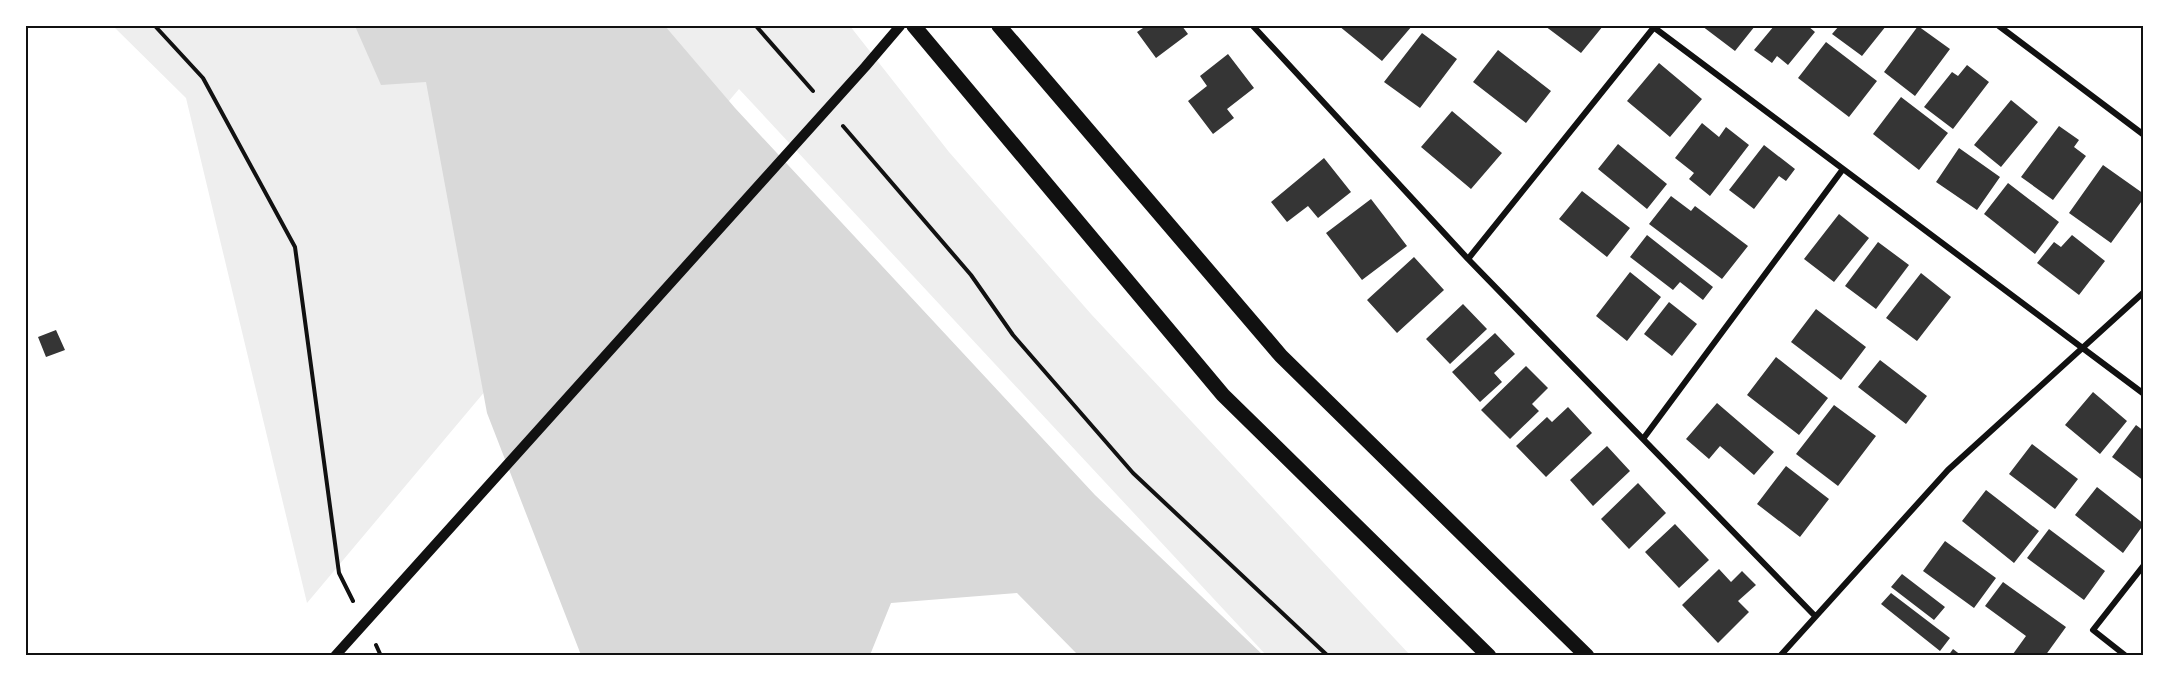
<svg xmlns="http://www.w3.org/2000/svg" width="2169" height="681" font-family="Signika,sans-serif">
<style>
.green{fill:#eee}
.water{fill:#d9d9d9}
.building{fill:#353535}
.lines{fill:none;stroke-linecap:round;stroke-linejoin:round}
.path{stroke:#111;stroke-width:4}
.minor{stroke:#111;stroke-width:6}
.tertiary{stroke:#111;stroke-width:10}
.primary{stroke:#111;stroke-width:15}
.neatline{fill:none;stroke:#111;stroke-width:2}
</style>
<rect width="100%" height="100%" fill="#fff"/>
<!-- green -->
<path class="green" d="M113 26H850L949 152 1091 314 1410 655H1266L739 89 307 603 186 98Z"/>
<!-- water -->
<path class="water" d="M355 26H665L735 108 1095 495 1263 655H1078L1017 593 891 603 870 655H581L487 413 426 82 381 85Z"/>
<!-- building -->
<path class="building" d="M1146 26H1182L1188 34 1156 58 1137 32Z
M1339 26H1412L1382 61Z
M1545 26H1603L1581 53Z
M1702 26H1755L1735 51Z
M1774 26H1808L1815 32 1788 65 1777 56 1772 63 1754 50Z
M1839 26H1886L1862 56 1832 34Z
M1918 26 1950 49 1915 96 1884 72Z
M1422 33 1457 59 1420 108 1384 82Z
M1826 42 1877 81 1849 117 1798 78Z
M1498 50 1551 91 1526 123 1473 82Z
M1228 54 1254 88 1227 109 1234 118 1213 134 1188 101 1207 86 1200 76Z
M1659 63 1702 99 1670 137 1627 101Z
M1967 65 1989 82 1953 129 1924 107 1952 72 1958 76Z
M1901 97 1948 133 1919 170 1873 134Z
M2011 100 2038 122 2001 167 1974 145Z
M1452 111 1502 153 1471 189 1421 147Z
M1702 123 1719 137 1726 127 1749 145 1710 196 1689 179 1694 173 1675 158Z
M2059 126 2079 140 2074 147 2086 156 2053 200 2021 177Z
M1618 144 1667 184 1647 209 1598 169Z
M1764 145 1795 169 1786 181 1779 176 1754 209 1729 190Z
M1959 148 2000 177 1977 210 1936 182Z
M1324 158 1351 192 1318 218 1308 206 1287 222 1271 202Z
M2103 165 2144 194V198L2111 243 2069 213Z
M2008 183 2059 222 2035 254 1984 214Z
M1582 191 1630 228 1607 257 1559 219Z
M1671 196 1691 211 1695 206 1748 246 1722 279 1649 224Z
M1371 199 1407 246 1362 280 1326 233Z
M1839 214 1869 238 1834 282 1804 259Z
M1647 235 1713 287 1703 300 1680 282 1673 290 1630 257Z
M2072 235 2105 261 2079 295 2037 263 2054 242 2061 247Z
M1878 242 1909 265 1876 309 1845 286Z
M1414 257 1444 290 1397 333 1367 300Z
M1630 272 1661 297 1627 341 1596 316Z
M1921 273 1951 297 1917 341 1886 318Z
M1669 302 1697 324 1672 356 1644 334Z
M1463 304 1487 329 1450 364 1426 339Z
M1816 309 1866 347 1841 380 1791 342Z
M56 330 65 350 46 357 38 337Z
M1495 333 1515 354 1494 373 1502 382 1480 402 1452 372Z
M1776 357 1828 398 1799 435 1747 395Z
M1880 360 1927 396 1906 424 1858 387Z
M1526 366 1548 388 1532 404 1539 411 1510 439 1481 410Z
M2093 392 2127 421 2100 454 2065 425Z
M1717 403 1774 452 1754 475 1720 446 1709 459 1686 439Z
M1834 405 1876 436 1838 486 1796 454Z
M1568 407 1592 433 1546 477 1516 446 1547 417 1552 422Z
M2136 425 2144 431V481L2112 457Z
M2032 444 2078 479 2055 509 2009 474Z
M1607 446 1630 471 1593 506 1570 480Z
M1786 466 1829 499 1800 537 1757 504Z
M1638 483 1666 513 1629 549 1601 519Z
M2097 487 2144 524 2123 553 2075 515Z
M1986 490 2039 531 2014 563 1962 521Z
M1675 524 1709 560 1679 588 1645 552Z
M2049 529 2105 571 2084 600 2027 558Z
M1945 541 1996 578 1974 608 1923 571Z
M1719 569 1731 582 1742 571 1756 585 1738 601 1749 612 1718 643 1682 605Z
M1902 574 1945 607 1934 620 1891 587Z
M2003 582 2066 627 2045 656 2013 654 2026 636 1985 606Z
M1891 593 1950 638 1940 651 1881 604Z
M1953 649 1962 656H1948Z"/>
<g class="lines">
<!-- path -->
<path class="path" d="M155 26 203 78 295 247 339 573 353 601
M756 26 813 91
M843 126 971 275 1013 335 1133 473 1328 656
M376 645 381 656"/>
<!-- minor -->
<path class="minor" d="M1253 26 1468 259 1815 616
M1652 26 2144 394
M1999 26 2144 135
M1468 259 1655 26
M1643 439 1843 169
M1780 656 1948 470 2144 292
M2126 656 2093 630 2144 565"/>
<!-- tertiary -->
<path class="tertiary" d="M335 656 865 67 900 26"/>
<!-- primary -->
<path class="primary" d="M914 26 1223 395 1489 656
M999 26 1281 356 1587 656"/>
</g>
<!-- border -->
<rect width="2169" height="681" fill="none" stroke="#ffffff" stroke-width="54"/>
<rect x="27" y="27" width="2115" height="627" class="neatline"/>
</svg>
